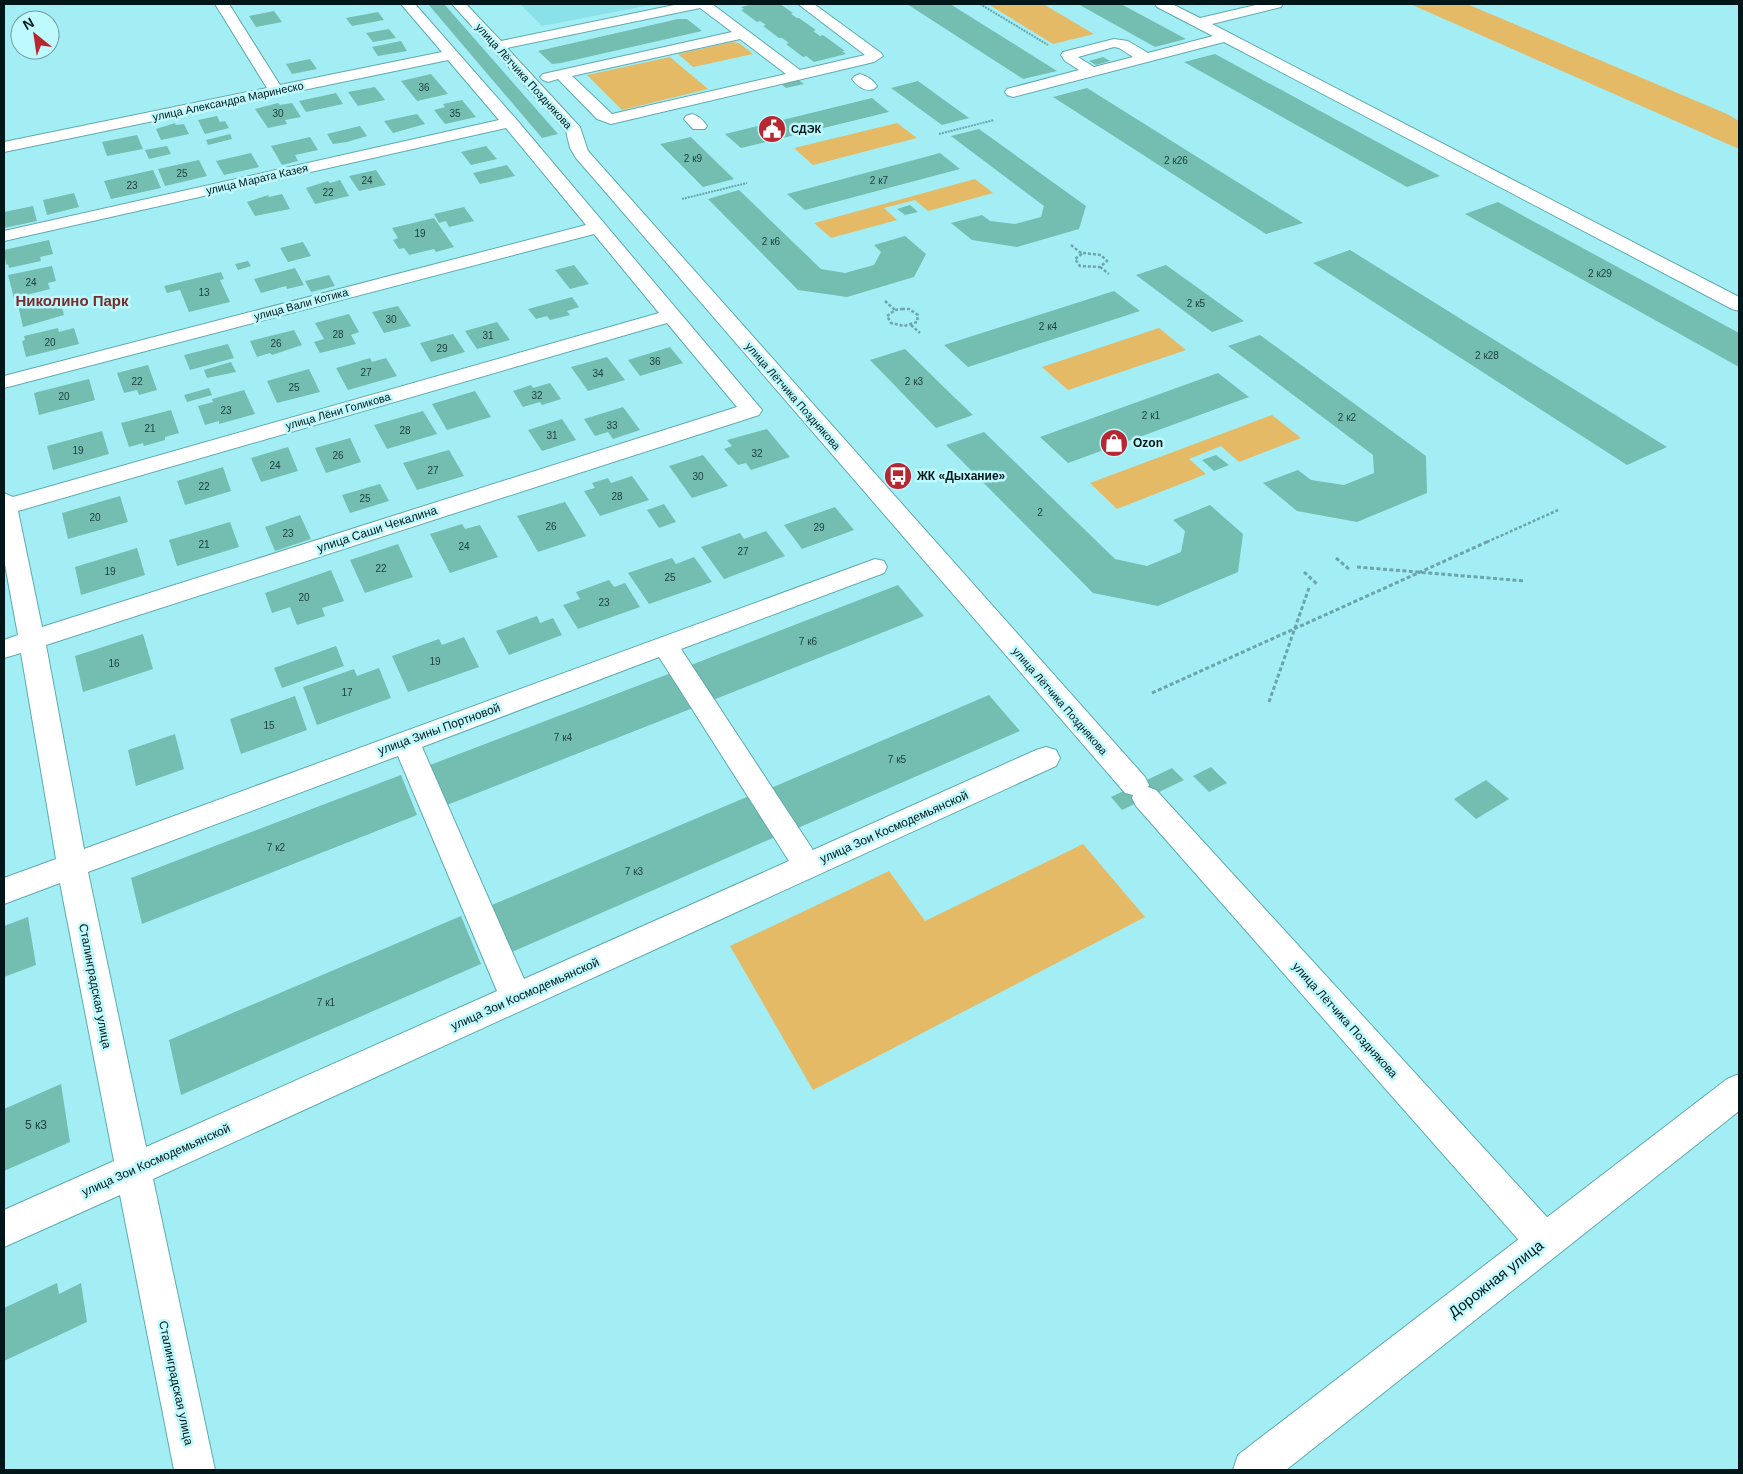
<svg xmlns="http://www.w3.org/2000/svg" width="1743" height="1474" font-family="Helvetica,sans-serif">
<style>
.built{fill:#8be1e8}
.green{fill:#e4ba66}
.building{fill:#74bdb1}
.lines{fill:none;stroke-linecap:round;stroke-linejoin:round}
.minor-casing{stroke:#5faab1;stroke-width:2}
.major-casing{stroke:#5faab1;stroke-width:2}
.path-far2{stroke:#6ba4a9;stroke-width:2;stroke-dasharray:2 1;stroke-linecap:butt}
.path-far1{stroke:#6ba4a9;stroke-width:2.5;stroke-dasharray:3 2;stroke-linecap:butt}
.path{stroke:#6ba4a9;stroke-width:3;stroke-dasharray:4 2.5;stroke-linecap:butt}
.minor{fill:#fff;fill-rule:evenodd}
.major{fill:#fff;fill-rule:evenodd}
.labels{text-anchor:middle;stroke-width:5;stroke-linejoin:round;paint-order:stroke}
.number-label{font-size:10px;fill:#1e403e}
.far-street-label{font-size:11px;fill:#011618;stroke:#bef9fe}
.far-poi-label{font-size:11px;font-weight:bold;fill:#011618;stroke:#bef9fe;text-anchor:start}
.poi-label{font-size:12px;font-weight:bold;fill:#011618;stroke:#bef9fe;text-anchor:start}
.street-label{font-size:12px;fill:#011618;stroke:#bef9fe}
.near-number-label{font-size:12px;fill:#1e403e}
.far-district-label{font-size:15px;font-weight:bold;fill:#752f2e;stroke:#bef9fe}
.near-street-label{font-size:15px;fill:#011618;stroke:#bef9fe}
</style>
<rect width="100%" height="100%" fill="#a3eef5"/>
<!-- built -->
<path class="built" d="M520 4H656L542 26Z"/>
<!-- green -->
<path class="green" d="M988 4H1043L1094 34 1053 44Z
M1410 4H1467L1727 114 1739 121V149Z
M732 42 739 43 753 54 693 67 678 54Z
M670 57 708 89 622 110 587 75Z
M897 123 917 138 813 165 794 148Z
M975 179 993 193 928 211 915 200 884 208 897 220 831 238 814 223Z
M1159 328 1186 350 1068 390 1042 367Z
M1272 415 1301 438 1239 462 1221 446 1189 459 1206 474 1117 509 1090 483Z
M1083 844 1145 917 813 1090 730 946 889 871 925 921Z"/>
<!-- building -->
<path class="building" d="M428 4H444L558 134 542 138Z
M754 4H780L793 13 791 14 797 18H799L816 30 813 31 820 36 823 35 845 51H842L846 54 814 62 806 56 803 57 786 44 789 43 782 38H779L763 26 766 25 760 21 757 22 741 10 744 9 741 7Z
M907 4H950L1057 71 1023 79Z
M1078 4H1121L1186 39 1155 47Z
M274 11 282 22 256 27 249 16Z
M378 12 384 20 352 26 346 18Z
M678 19H687L702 31 561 63 552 64 538 51Z
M389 29 396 38 373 42 366 33Z
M401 41 407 51 378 56 372 47Z
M1215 54 1440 176 1407 187 1184 62Z
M1103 57 1110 61 1096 65 1089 61Z
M310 59 317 69 292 74 286 64Z
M431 74 448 94 417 101 401 81Z
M797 79 804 84 786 88 780 83Z
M918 81 969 118 942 125 891 88Z
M375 87 385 100 358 106 348 92Z
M1087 88 1303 223 1266 234 1053 97Z
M336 93 343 104 306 112 299 101Z
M872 98 889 112 741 148 725 134Z
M462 100 476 117 445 124 434 110 445 107 443 104Z
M278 103 280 105 292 103 301 117 285 120 287 124 268 128 255 109Z
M417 114 425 124 393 133 384 121Z
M217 116 220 122 225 121 229 128 205 134 198 120Z
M175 123 176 125 184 124 189 134 161 140 156 129Z
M360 126 367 136 347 142 333 144 327 134Z
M979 129 1086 206 1079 229 1017 247 972 240 951 223 982 215 990 221 1015 224 1041 217 1044 206 951 136Z
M230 134 232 139 208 145 206 140Z
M137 135 143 149 107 156 102 142Z
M310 137 318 150 295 155 298 161 282 165 271 146Z
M691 137 701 147 734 179 703 187 660 144Z
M167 146 171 154 149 159 145 150Z
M486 146 497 159 471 165 461 152Z
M251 153 259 167 224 175 216 161Z
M940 153 960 169 805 210 787 194Z
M199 160 207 176 165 186 158 169Z
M507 165 515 176 480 184 473 173Z
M153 170 161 188 111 199 104 181Z
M376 170 386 185 359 191 349 176Z
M340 180 349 196 315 204 306 188 328 181 330 183Z
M739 190 821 269 845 273 874 265 881 252 874 245 905 236 926 254 914 277 847 297 798 290 708 199Z
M74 193 79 207 47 215 43 200Z
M282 194 290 209 255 216 247 202 268 195 269 197Z
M1498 202 1739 333V367L1465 214Z
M910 205 918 212 905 215 897 209Z
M33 206 37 221 4 228V212Z
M464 207 474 221 449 227 446 221 439 223 434 214Z
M434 218 454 247 436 252 434 249 409 255 404 248 399 249 393 240 398 238 392 228Z
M49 240 53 254 40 257 41 261 9 268 8 264 6 265 4 250Z
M303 242 311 256 288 262 280 248Z
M1350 250 1667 447 1627 465 1313 263Z
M248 261 251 266 238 270 235 264Z
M574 265 589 284 570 289 555 270Z
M1166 265 1244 321 1212 332 1136 275Z
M52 266 56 281 48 283 50 289 14 298 8 275Z
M295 268 304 285 287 289 286 286 261 293 254 279Z
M221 272 224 279 220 280 230 302 189 312 180 290 167 293 164 286Z
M329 275 335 286 311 292 305 281Z
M1114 291 1140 311 968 367 944 345Z
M52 297 54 303 60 301 64 315 23 327 18 305Z
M572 297 579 307 567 311 570 315 550 320 547 316 536 319 528 309Z
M398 306 411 326 384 333 372 312Z
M349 314 359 332 351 335 356 344 320 353 314 342 324 339 315 323Z
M497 322 510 340 477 349 465 331Z
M58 328 59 332 74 328 79 344 26 357 22 341 25 340 24 336Z
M294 330 302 345 272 355 270 353 257 357 250 341Z
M453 334 465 352 431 362 420 343Z
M1260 335 1426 456 1427 493 1357 522 1297 511 1263 483 1298 470 1311 480 1344 485 1374 473 1373 455 1228 346Z
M228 344 234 358 190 370 184 355Z
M670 347 683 363 640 376 628 360Z
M905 349 955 398 973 415 936 428 870 360Z
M607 357 625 380 588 391 571 367Z
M370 358 372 362 386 358 397 376 348 390 336 368Z
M231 362 236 372 207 378 204 370Z
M148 365 157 390 139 395 137 390 124 393 117 373Z
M309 369 320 392 277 403 267 381Z
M1218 373 1249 397 1068 463 1040 437Z
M89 379 95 400 39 415 34 393Z
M550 383 561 399 542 405 540 402 523 407 513 391 531 385 533 388Z
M209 388 212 395 187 402 184 395Z
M244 390 255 414 219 424V421L205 425 198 406 213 402 212 399Z
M475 391 491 417 447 430 432 404Z
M623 407 640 430 613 439 608 432 595 436 584 419Z
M171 410 179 433 165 437V440L144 446 143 443 129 447 121 423Z
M423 411 437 434 387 449 374 425Z
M562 419 576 440 542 451 528 430Z
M767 429 790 457 751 470 746 463 738 465 724 449 732 446 727 440Z
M102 431 109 454 53 470 47 446Z
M984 432 1115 559 1147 566 1181 552 1185 531 1173 520 1210 505 1243 534 1238 572 1158 606 1093 593 946 445Z
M350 438 361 462 326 473 315 448Z
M288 447 298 471 261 482 251 458Z
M449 450 464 476 417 490 403 463Z
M703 455 728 486 692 498 669 466Z
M1216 455 1229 465 1214 471 1202 460Z
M223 467 231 491 185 505 177 481Z
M632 476 649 500 600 516 584 491 595 488 592 483 608 478 611 483Z
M380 484 389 501 350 513 342 495Z
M120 496 128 522 68 539 62 513Z
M565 502 586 536 538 552 517 516Z
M664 504 676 522 659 528 647 510Z
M835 507 854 530 802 549 784 525Z
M300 515 311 539 275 551 265 527Z
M230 522 239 547 177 566 169 540Z
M462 524 465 529 480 525 498 557 450 573 430 534Z
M766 531 785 556 724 579 701 547 740 533 744 539Z
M398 544 413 577 365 593 350 560Z
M137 548 145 575 81 595 75 567Z
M694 557 712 582 649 604 628 573 672 558 676 564Z
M331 570 344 601 322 608 325 616 297 625 290 607 272 613 265 593Z
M609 580 614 587 625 583 640 607 578 629 563 605 580 599 576 592Z
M898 585 924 616 713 700 691 665Z
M537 616 540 623 553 618 562 635 509 655 496 631Z
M143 634 153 669 83 692 75 656Z
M464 637 479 667 408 692 392 656 439 639 442 645Z
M336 646 344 666 282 688 274 668Z
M379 668 391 698 317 725 303 687 354 669 357 676Z
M671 673 693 708 447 805 430 765Z
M989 695 1020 731 798 828 771 788Z
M295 696 307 730 241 754 230 719Z
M175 734 184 769 136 786 128 750Z
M1211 767 1227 783 1209 792 1193 776Z
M1172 768 1184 780 1122 810 1111 797Z
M401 775 417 815 142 924 131 878Z
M1486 780 1509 799 1476 819 1454 799Z
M749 796 775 837 512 952 492 905Z
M461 916 481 964 181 1095 169 1040Z
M28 917 36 965 4 977V926Z
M61 1084 70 1142 4 1171V1109Z
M57 1283 59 1294 81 1283 87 1322 4 1361V1308Z"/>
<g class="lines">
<defs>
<path id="minor" d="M215 4H229L280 85 442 52 401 4H415L516 119 762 410 759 415 46 645 84 849 875 559 884 561 887 567 884 573 681 649 813 850 1036 750 1046 747 1056 750 1060 758 1056 766 153 1179 215 1470H174L120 1195 4 1247V1210L114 1161 60 883 4 904V878L56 859 21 653 4 658V640L18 635 4 559V493L13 497 659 313 594 234 4 388V376L586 225 506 128 4 241V231L499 120 448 60 4 152V142L267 88ZM667 323 737 407 42 627 18 511ZM659 657 789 861 524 979 422 747ZM398 756 497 991 146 1147 88 872Z
M452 4H466L501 41 679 4H712L800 70 865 55 798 4H814L881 53 883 56 874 62 611 124 597 119 558 79 548 82 543 80 540 77 543 74 732 32 700 8 507 48 580 127 588 151 1145 777 1149 785 1148 787 1156 790 1557 1228 1562 1241 1557 1254 1544 1259 1531 1254 1136 806 1132 798 1133 795 1125 793 576 158 570 148 566 131ZM740 39 786 74 612 114 572 76Z
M1155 4H1172L1200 18 1260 4H1283L1281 7 1212 24 1739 297V311L1732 309 1224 42 1013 97 1007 95 1005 92 1007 89 1079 70 1065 61 1061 55 1063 52 1114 39 1128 41 1148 53 1213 36 1157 7ZM1114 47 1119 48 1133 57 1094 67 1078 57Z
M860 74C867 76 873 80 877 86L874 89C865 92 858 87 852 79L855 76Z
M692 114C699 116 703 120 707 126L705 129H693L684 119 686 116Z"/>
<path id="major" d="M1739 1074V1111L1286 1470H1233L1238 1455 1727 1079Z"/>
</defs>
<!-- minor casing -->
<use href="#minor" class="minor-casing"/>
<!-- major casing -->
<use href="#major" class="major-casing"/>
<!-- path-far2 -->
<path class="path-far2" d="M980 4 1048 45
M939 134 994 120
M682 199 747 183"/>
<!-- path-far1 -->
<path class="path-far1" d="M1071 245 1081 253
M1083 253 1101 255 1107 261 1100 267 1080 266 1075 259Z
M1100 267 1109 274
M885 301 895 310
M902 309H909L918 315 917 322 904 326 891 323 887 316 895 310Z
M911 325 920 333
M1487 542 1558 510"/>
<!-- path -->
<path class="path" d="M1336 558 1350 570
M1357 567 1525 581
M1304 572 1317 584
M1152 693 1489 541
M1269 702 1309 588"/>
<!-- minor -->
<use href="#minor" class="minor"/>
<!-- major -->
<use href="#major" class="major"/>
</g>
<!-- icons -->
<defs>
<symbol id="civic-disc" viewBox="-11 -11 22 22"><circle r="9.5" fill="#b72631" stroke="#bef9fe"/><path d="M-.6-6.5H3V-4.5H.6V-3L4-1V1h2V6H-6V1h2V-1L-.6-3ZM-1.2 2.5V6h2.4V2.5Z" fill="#fff"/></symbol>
<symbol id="shop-disc" viewBox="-11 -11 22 22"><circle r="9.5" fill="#b72631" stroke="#bef9fe"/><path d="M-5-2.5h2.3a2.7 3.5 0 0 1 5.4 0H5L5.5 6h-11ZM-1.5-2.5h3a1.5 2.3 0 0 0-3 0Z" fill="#fff"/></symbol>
<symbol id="bus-disc" viewBox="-11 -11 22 22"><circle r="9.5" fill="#b72631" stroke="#bef9fe"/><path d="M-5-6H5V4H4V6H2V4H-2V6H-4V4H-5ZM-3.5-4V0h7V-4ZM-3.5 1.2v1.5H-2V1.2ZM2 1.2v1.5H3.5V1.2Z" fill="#fff"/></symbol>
</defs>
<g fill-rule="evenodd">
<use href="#civic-disc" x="756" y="113" width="32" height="32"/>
<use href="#shop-disc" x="1098" y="427" width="32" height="32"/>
<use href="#bus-disc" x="882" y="460" width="32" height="32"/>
</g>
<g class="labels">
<!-- number labels -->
<g class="number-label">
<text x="424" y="91">36</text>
<text x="278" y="117">30</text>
<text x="455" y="117">35</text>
<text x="693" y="162">2 к9</text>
<text x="1176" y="164">2 к26</text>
<text x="182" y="177">25</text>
<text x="367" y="184">24</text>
<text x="879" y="184">2 к7</text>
<text x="132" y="189">23</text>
<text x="328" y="196">22</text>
<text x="420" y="237">19</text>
<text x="771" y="245">2 к6</text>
<text x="1600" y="277">2 к29</text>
<text x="31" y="286">24</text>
<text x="204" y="296">13</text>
<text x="1196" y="307">2 к5</text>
<text x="391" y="323">30</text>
<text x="1048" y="330">2 к4</text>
<text x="338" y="338">28</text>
<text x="488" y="339">31</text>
<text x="50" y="346">20</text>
<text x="276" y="347">26</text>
<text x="442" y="352">29</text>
<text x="1487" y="359">2 к28</text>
<text x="655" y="365">36</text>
<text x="366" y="376">27</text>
<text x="598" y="377">34</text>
<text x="137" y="385">22</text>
<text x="914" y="385">2 к3</text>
<text x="294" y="391">25</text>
<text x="537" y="399">32</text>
<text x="64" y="400">20</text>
<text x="226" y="414">23</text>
<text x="1151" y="419">2 к1</text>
<text x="1347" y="421">2 к2</text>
<text x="612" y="429">33</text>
<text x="150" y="432">21</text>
<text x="405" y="434">28</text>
<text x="552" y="439">31</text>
<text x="78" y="454">19</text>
<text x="757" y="457">32</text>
<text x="338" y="459">26</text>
<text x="275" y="469">24</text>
<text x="433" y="474">27</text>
<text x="698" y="480">30</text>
<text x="204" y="490">22</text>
<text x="617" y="500">28</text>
<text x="365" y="502">25</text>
<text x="1040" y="516">2</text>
<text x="95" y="521">20</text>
<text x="551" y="530">26</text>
<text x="819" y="531">29</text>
<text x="288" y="537">23</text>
<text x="204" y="548">21</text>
<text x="464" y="550">24</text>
<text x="743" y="555">27</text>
<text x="381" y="572">22</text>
<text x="110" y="575">19</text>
<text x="670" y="581">25</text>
<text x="304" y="601">20</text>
<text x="604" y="606">23</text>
<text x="808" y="645">7 к6</text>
<text x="435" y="665">19</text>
<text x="114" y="667">16</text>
<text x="347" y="696">17</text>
<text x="269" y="729">15</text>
<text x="563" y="741">7 к4</text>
<text x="897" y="763">7 к5</text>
<text x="276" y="851">7 к2</text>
<text x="634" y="875">7 к3</text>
<text x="326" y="1006">7 к1</text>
</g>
<!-- far-street labels -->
<g class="far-street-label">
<text transform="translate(524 76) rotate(48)" y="4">улица Лётчика Позднякова</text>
<text transform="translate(228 101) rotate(-12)" y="4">улица Александра Маринеско</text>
<text transform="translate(257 179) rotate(-13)" y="4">улица Марата Казея</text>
<text transform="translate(301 304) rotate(-15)" y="4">улица Вали Котика</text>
<text transform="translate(793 396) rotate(49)" y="4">улица Лётчика Позднякова</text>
<text transform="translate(338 411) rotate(-16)" y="4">улица Лёни Голикова</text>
<text transform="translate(1060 701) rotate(49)" y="4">улица Лётчика Позднякова</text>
</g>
<!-- far-poi labels -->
<g class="far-poi-label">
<text x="791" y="133">СДЭК</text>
</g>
<!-- poi labels -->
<g class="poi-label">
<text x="1133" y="447">Ozon</text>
<text x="917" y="480">ЖК «Дыхание»</text>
</g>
<!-- street labels -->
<g class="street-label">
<text transform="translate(377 529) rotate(-18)" y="4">улица Саши Чекалина</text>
<text transform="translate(439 729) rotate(-20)" y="4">улица Зины Портновой</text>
<text transform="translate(894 827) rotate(-24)" y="4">улица Зои Космодемьянской</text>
<text transform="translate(95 986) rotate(79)" y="4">Сталинградская улица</text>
<text transform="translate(525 994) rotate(-24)" y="4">улица Зои Космодемьянской</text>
<text transform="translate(1345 1020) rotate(48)" y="4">улица Лётчика Позднякова</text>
<text transform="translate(156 1160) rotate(-24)" y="4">улица Зои Космодемьянской</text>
<text transform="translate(176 1383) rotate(78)" y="4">Сталинградская улица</text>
</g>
<!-- near-number labels -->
<g class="near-number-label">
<text x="36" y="1129">5 к3</text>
</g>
<!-- far-district labels -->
<g class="far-district-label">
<text x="72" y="306">Николино Парк</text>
</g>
<!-- near-street labels -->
<g class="near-street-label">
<text transform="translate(1496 1279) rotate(-38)" y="5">Дорожная улица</text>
</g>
</g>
<!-- border -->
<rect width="1743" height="1474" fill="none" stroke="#011618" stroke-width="10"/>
<!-- north arrow -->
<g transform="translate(35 35) rotate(330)"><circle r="24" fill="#bef9fe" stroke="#729ea2"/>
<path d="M0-4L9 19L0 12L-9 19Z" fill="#b72631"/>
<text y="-8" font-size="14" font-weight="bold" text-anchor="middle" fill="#011618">N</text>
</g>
</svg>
